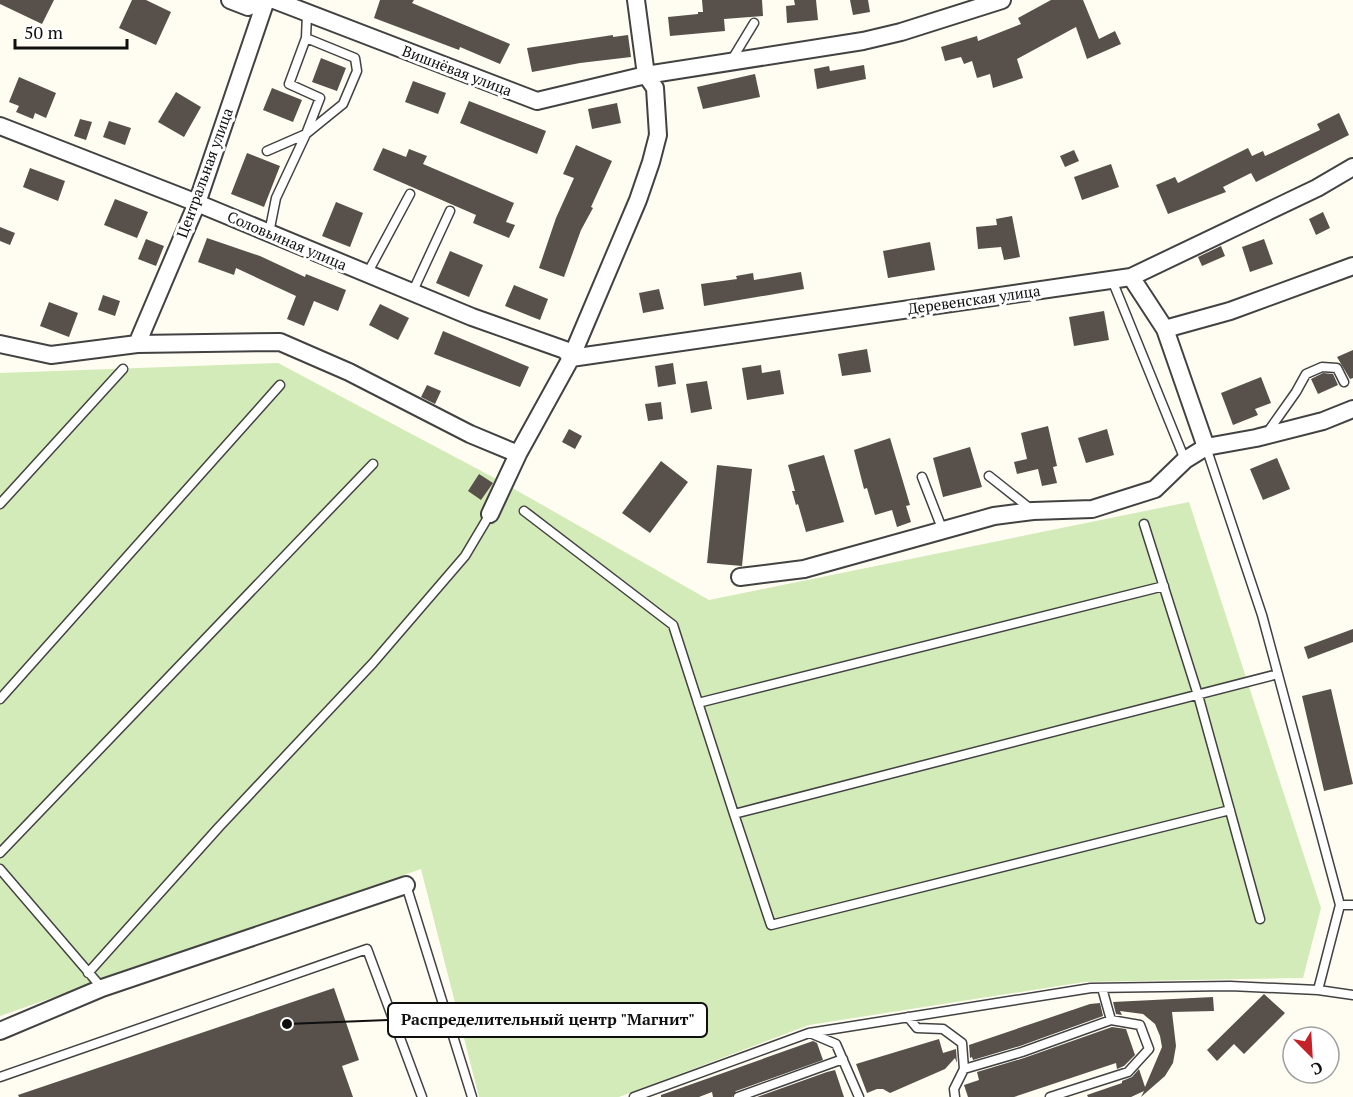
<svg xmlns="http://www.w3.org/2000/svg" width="1353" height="1097" font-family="'PT Serif',serif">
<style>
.green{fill:#d3ebb8}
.building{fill:#58504b}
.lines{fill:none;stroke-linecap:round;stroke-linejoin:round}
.lane-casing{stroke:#424242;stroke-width:11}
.street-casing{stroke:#424242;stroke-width:20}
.lane{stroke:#fff;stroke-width:8}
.street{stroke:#fff;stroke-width:16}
.labels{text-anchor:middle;stroke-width:6;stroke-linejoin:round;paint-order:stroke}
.street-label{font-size:15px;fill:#0f0f0f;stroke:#fff}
.leader{fill:none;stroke:#0f0f0f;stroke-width:2}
.callout-dot{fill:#0f0f0f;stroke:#fff;stroke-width:2}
.callout{fill:#fff;stroke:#0f0f0f;stroke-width:2}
.callout-label{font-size:16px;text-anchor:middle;font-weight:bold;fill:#0f0f0f}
</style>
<rect width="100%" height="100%" fill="#fffcf1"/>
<!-- green -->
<path class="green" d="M278 363 502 482 709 600 1189 502 1321 908 1303 978 1084 982 809 1025 619 1097H479L421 869 0 1016V373Z"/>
<!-- building -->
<path class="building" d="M0 0H54L42 24 0 4Z
M132 0H146L171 12 156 45 119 28Z
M380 0H414L412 3 510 44 500 64 460 47 459 50 374 18Z
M702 0H762L763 16 724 19 725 31 670 36 668 17 698 14V12H703Z
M794 0H816L818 20 787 23 786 6 795 5Z
M850 0H868L870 12 853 15Z
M1051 0H1083L1099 39 1115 31 1121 44 1087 59 1076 27 1017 59 1023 78 993 88 990 74 977 78 972 61 964 64 961 57 945 61 941 47 977 36 978 41 1021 24 1018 18Z
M613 35V37L628 35 631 57 580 63 532 72 527 48Z
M321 58 346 68 337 91 312 82Z
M864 65 866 79 817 89 814 69 829 66 830 71Z
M755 74 760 97 703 109 697 87Z
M19 77 56 93 46 118 35 113 33 119 16 112 19 106 9 102Z
M413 81 446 93 438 114 405 102Z
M272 88 302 100 293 122 263 110Z
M176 92 201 107 184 137 158 122Z
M469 101 546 131 537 154 460 123Z
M617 103 621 123 592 129 588 109Z
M1339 113 1349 135 1256 182 1251 173 1223 187 1226 192 1168 214 1156 185 1175 177 1178 183 1248 148 1252 156 1263 151 1265 156 1320 130 1317 124Z
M80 119 92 122 86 140 74 136Z
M109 121 131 128 125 145 103 137Z
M576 145 612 161 591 207 593 208 581 230 564 277 539 268 556 218 574 178 563 174Z
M383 148 406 157 409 149 427 156 423 164 514 203 506 222 515 225 509 238 473 223 476 215 373 170Z
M1074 150 1079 161 1065 167 1060 156Z
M247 153 280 166 264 207 231 194Z
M1111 164 1119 187 1082 200 1074 177Z
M30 168 65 181 58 201 23 187Z
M115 199 148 212 137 238 104 225Z
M336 202 363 213 350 247 322 236Z
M1323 212 1330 228 1316 235 1309 219Z
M1012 216 1020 257 1004 260 1001 247 978 249 976 227 997 225 996 219Z
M0 227 15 233 10 245 0 241Z
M207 238 260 256 305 277 306 274 346 290 338 311 314 301 304 326 287 319 296 296 236 268 234 275 198 262Z
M146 239 164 246 156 266 138 259Z
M1264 239 1273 264 1250 272 1242 247Z
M930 242 935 270 888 278 883 251Z
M1221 246 1225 256 1202 266 1198 257Z
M450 251 483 265 469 297 436 283Z
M801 272 804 289 704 306 701 284 737 279 736 276 753 273 754 280Z
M514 285 548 299 540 320 505 306Z
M659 289 664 309 643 313 639 293Z
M103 295 120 301 115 316 98 310Z
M49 302 78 313 69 337 40 326Z
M380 304 409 318 398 340 369 325Z
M1104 311 1109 340 1074 346 1069 317Z
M443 331 529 367 520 387 434 354Z
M867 349 871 372 842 376 838 354Z
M1353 350V378L1350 379 1337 357Z
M673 363 676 384 658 387 655 366Z
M761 365 762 373 780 370 784 394 747 400 742 368Z
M1323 373 1333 374 1338 385 1318 394 1311 379Z
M1261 377 1271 403 1255 409 1258 415 1233 425 1221 393Z
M707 381 712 409 691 413 686 384Z
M427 385 441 391 435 404 421 397Z
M661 402 663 419 648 421 645 404Z
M1048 426 1057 466 1053 467 1057 483 1042 486 1038 469 1017 474 1014 462 1027 459 1021 433Z
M569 429 582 436 575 449 562 442Z
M1107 429 1114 455 1086 463 1078 438Z
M890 438 910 505 906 506 911 522 897 527 892 510 875 515 867 488 864 489 854 450Z
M970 447 982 487 943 497 933 458Z
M824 455 844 522 806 532 798 504 796 505 792 491H795L788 465Z
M1277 458 1290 489 1263 500 1250 469Z
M661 461 688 482 650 533 622 513Z
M717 465 752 469 742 566 707 563Z
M479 474 493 483 481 500 468 491Z
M1353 629V642L1308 659 1304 647Z
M1331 689 1353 784 1324 791 1302 696Z
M334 988 359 1060 342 1066 353 1097H19L18 1095Z
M1264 994 1285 1013 1244 1054 1234 1044 1217 1061 1207 1050Z
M1213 997 1214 1011 1172 1012 1176 1046 1173 1063 1165 1076 1141 1097 1144 1091 1131 1097H1088L1087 1095 1122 1083V1081L1132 1077 1139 1069 1145 1087 1162 1047 1160 1036 1155 1024 1143 1014 1120 1011 1122 1015 1116 1014 1113 1002Z
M1100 1003 1103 1016 1020 1046 973 1060 972 1057 970 1058 969 1045 1090 1004Z
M1112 1027 1126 1029 1135 1055 1124 1066 1117 1069 1116 1063 1014 1097H968L964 1085 979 1080 977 1072 1024 1058Z
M939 1039 943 1053 956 1049 957 1063 955 1058 945 1069 890 1093 883 1089H877L867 1093 856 1064Z
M813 1041 817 1043 823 1060 736 1091 732 1097H713L712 1092 699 1097H661V1095Z
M835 1070 844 1097H757L827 1072Z"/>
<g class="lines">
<defs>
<path id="lane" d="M731 61 754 23
M267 151 306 134 320 98 289 84 306 38
M269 233 276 198 306 134 343 104 357 71 355 58 306 38 307 14
M367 274 410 194
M1112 280 1185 460
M412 293 450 211
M1267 433 1296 392 1306 374 1322 367 1337 368 1344 382
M989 476 1032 510
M922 477 943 531
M0 504 123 369
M524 511 673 625 734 814 1278 674
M1144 524 1198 695 1260 919
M0 699 280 385
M698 703 1164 586
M734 814 771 925 1230 810
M0 853 373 464
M0 869 102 988
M406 885 472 1097
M1340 905H1353
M88 973 219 827 373 663 465 556 490 514
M1102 988 1111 1020
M1318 990 1353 995
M908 1017 917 1028 943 1029 962 1043 964 1069
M810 1033 836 1044 859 1097
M0 1077 367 949 422 1097
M634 1097 809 1033 1091 988 1230 986 1318 990 1340 905 1262 615 1206 447
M738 1097 843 1059
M955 1097 954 1089 964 1069 1022 1052 1111 1020 1140 1025 1149 1049 1128 1072 1050 1097"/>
<path id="street" d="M230 0 248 7 261 0
M274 0 537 101 646 75 863 41 901 32 1002 0
M0 126 197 203 472 317 565 350 571 358
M1131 277 1165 329 1206 447
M1165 329 1230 311 1353 266
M0 344 51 355 137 344 280 342 349 372 470 434 518 454
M137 344 197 203 266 0
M571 358 1131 277 1317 188 1353 167
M490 514 518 454 571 358 638 200 651 162 658 135 655 88 646 75 636 0
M740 577 804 569 994 516 1033 511 1092 509 1155 489 1185 460 1206 447 1256 438 1323 421 1353 409
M0 1031 102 988 406 885"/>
</defs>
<!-- lane casing -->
<use href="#lane" class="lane-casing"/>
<!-- street casing -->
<use href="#street" class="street-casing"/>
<!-- lane -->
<use href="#lane" class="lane"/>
<!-- street -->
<use href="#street" class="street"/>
</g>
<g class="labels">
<!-- street labels -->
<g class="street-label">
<text transform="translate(457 71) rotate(21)" y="5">Вишнёвая улица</text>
<text transform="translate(205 173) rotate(-70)" y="5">Центральная улица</text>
<text transform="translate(287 241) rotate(23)" y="5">Соловьиная улица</text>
<text transform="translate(974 300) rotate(-8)" y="5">Деревенская улица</text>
</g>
</g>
<!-- callouts -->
<path class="leader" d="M287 1024L388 1020"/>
<circle class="callout-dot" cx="287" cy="1024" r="6"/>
<rect class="callout" x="388" y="1003" width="319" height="34" rx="6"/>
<g class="callout-label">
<text x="548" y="1025">Распределительный центр "Магнит"</text>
</g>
<!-- north arrow -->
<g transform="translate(1311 1055) rotate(156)"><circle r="28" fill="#ffffff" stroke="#9f9f9f" stroke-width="1.5"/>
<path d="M0-4.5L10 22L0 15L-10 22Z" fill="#c52128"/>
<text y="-9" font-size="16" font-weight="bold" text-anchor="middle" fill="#0f0f0f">С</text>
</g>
<!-- scale -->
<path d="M15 39v9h112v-9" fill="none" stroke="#0f0f0f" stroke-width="3"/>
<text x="24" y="39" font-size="18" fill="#0f0f0f" stroke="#ffffff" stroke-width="4.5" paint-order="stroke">50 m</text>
</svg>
